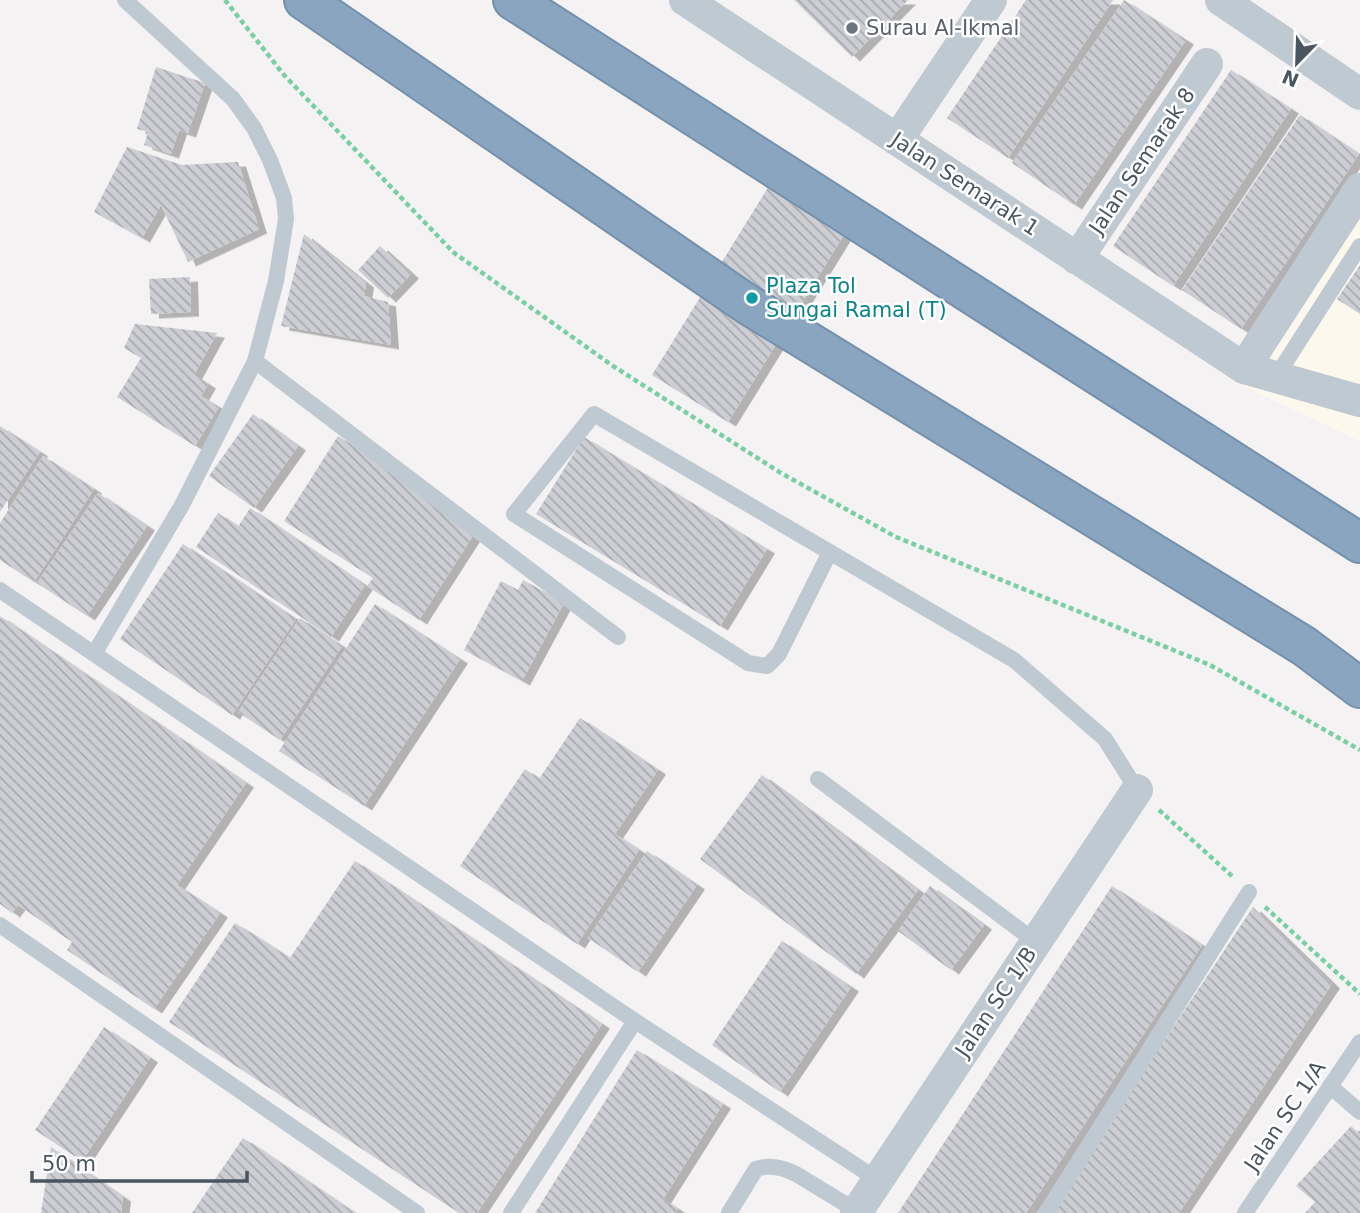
<svg xmlns="http://www.w3.org/2000/svg" width="1360" height="1213" font-family="'DejaVu Sans',sans-serif">
<style>
.commercial{fill:#fdf8ed}
.building{fill:url(#building-back-hatch);filter:url(#shadow)}
.lines{fill:none;stroke-linecap:round;stroke-linejoin:round}
.motorway-casing{stroke:#7490ac;stroke-width:42}
.path{stroke:#78d0a2;stroke-width:4.5;stroke-dasharray:5 3.5;stroke-linecap:butt}
.service{stroke:#bfc9d1;stroke-width:16}
.minor{stroke:#bfc9d1;stroke-width:32}
.motorway{stroke:#89a5c0;stroke-width:38}
.worship-dot{fill:#6b7280;stroke:#fff;stroke-width:2.5}
.culture-dot{fill:#0f9aa8;stroke:#fff;stroke-width:2.5}
.labels{text-anchor:middle;stroke-width:5;stroke-linejoin:round;paint-order:stroke}
.worship-label{font-size:21px;fill:#5b616d;stroke:#fff;text-anchor:start}
.street-label{font-size:21px;fill:#495560;stroke:#fff}
.culture-label{font-size:21px;fill:#0d838f;stroke:#fff;text-anchor:start}
</style>
<defs>
<pattern id="building-back-hatch" width="6" height="6" patternUnits="userSpaceOnUse" patternTransform="scale(1.75)"><rect width="6" height="6" fill="#ccced4"/><path d="M-1 5l2 2M0 0l6 6M5-1l2 2" fill="none" stroke="#a8aaaf"/></pattern>
<filter id="shadow"><feDropShadow dx="8" dy="4.5" stdDeviation="0" flood-color="#0004"/></filter>
</defs>
<rect width="100%" height="100%" fill="#f4f2f2"/>
<!-- commercial -->
<path class="commercial" d="M1360 211V441L1242 386Z"/>
<!-- building -->
<path class="building" d="M794 0H908L852 57Z
M1026 0H1113L1008 158 947 118Z
M1124 0 1186 40 1074 205 1012 163Z
M156 67 205 83 188 133 179 130 171 154 144 145 148 132 137 129Z
M1231 70 1291 109 1173 286 1113 246Z
M1300 115 1359 154 1241 329 1182 290Z
M127 147 182 165 238 162 259 229 188 262 161 205 142 238 94 212Z
M777 173 853 220 728 422 652 375Z
M304 234 366 283 364 296 388 302 391 345 281 326Z
M380 246 411 274 388 298 358 270Z
M1360 265V314L1337 299Z
M190 277 191 312 151 314 149 279Z
M135 324 217 333 194 375 208 384 201 396 219 407 195 446 117 397 141 358 124 348Z
M253 414 298 446 254 508 209 476Z
M0 426 40 452 0 512Z
M338 436 427 493 476 531 419 620 367 586 373 578 284 521Z
M584 437 767 549 720 626 536 514Z
M43 456 94 489 34 582 0 560V523Z
M98 493 147 526 87 616 37 583Z
M250 508 365 585 331 637 196 547 218 513 238 527Z
M183 544 296 619 232 715 120 639Z
M523 580 564 603 522 681 464 650 501 581 518 590Z
M375 604 460 659 364 806 279 751Z
M0 616 246 783 177 885 220 913 154 1009 67 950 72 942 18 905 12 913 0 904Z
M300 618 342 646 280 740 238 712Z
M580 718 658 770 615 834 639 850 577 944 460 866 525 769 539 779Z
M762 775 918 890 856 974 700 859Z
M647 851 697 885 638 972 588 938Z
M355 861 602 1024 477 1213H459L169 1022 235 923 290 958Z
M930 886 984 925 951 970 898 931Z
M1112 886 1202 945 1116 1076 1026 1213H898Z
M1253 907 1332 984 1179 1213H1050Z
M782 941 851 987 780 1092 712 1045Z
M104 1027 150 1058 82 1161 35 1130Z
M637 1050 723 1104 663 1199 678 1209 675 1213H535Z
M1351 1126 1360 1134V1213H1305L1315 1202 1296 1186Z
M243 1138 355 1213H192Z
M51 1147 123 1197 121 1213H41Z"/>
<g class="lines">
<defs>
<path id="motorway" d="M304 0 747 304 1304 646 1360 688
M513 0 1360 543"/>
</defs>
<!-- motorway casing -->
<use href="#motorway" class="motorway-casing"/>
<!-- path -->
<path class="path" d="M225 0 284 75 453 252 613 366 781 473 896 537 1210 665 1360 750
M1159 810 1233 877
M1265 907 1360 994"/>
<!-- service -->
<path class="service" d="M255 361 618 637
M1276 377 1360 246
M830 552 779 654 767 666 748 663 514 514 594 414 1014 660 1105 739 1137 790
M0 590 635 1021 878 1180
M94 654 182 505 255 361 276 281 286 219 284 198 270 160 254 128 233 99 125 0
M818 779 1036 942
M0 925 417 1213
M1330 1086 1360 1112
M511 1213 635 1021
M729 1213 756 1169C770 1164 783 1168 796 1174L857 1211
M1046 1213 1249 892
M1245 1213 1360 1042"/>
<!-- minor -->
<path class="minor" d="M685 0 1244 368 1360 401
M1221 0 1360 94
M897 140 991 0
M1077 259 1207 64
M1244 368 1360 189
M856 1213 1137 790"/>
<!-- motorway -->
<use href="#motorway" class="motorway"/>
</g>
<!-- markers -->
<circle class="worship-dot" cx="852" cy="28" r="7"/>
<circle class="culture-dot" cx="752" cy="298" r="7"/>
<g class="labels">
<!-- worship labels -->
<g class="worship-label">
<text x="866" y="35">Surau Al-Ikmal</text>
</g>
<!-- street labels -->
<g class="street-label">
<text transform="translate(1142 161) rotate(-56)" y="7">Jalan Semarak 8</text>
<text transform="translate(965 184) rotate(33)" y="7">Jalan Semarak 1</text>
<text transform="translate(996 1002) rotate(-56)" y="7">Jalan SC 1/B</text>
<text transform="translate(1285 1116) rotate(-56)" y="7">Jalan SC 1/A</text>
</g>
<!-- culture labels -->
<g class="culture-label">
<text x="766" y="293">Plaza Tol<tspan x="766" dy="24">Sungai Ramal (T)</tspan></text>
</g>
</g>
<!-- north arrow -->
<g transform="translate(1297 63) rotate(203)" stroke="#ffffff" stroke-width="5" paint-order="stroke">
<path d="M0-5L12 26L0 18L-12 26Z" fill="#495560"/>
<text y="-10" font-size="19" font-weight="bold" text-anchor="middle" fill="#495560">N</text>
</g>
<!-- scale -->
<path d="M32 1171v10h215v-10" fill="none" stroke="#495560" stroke-width="3.5"/>
<text x="42" y="1171" font-size="21" fill="#495560" stroke="#ffffff" stroke-width="5" paint-order="stroke">50 m</text>
</svg>
